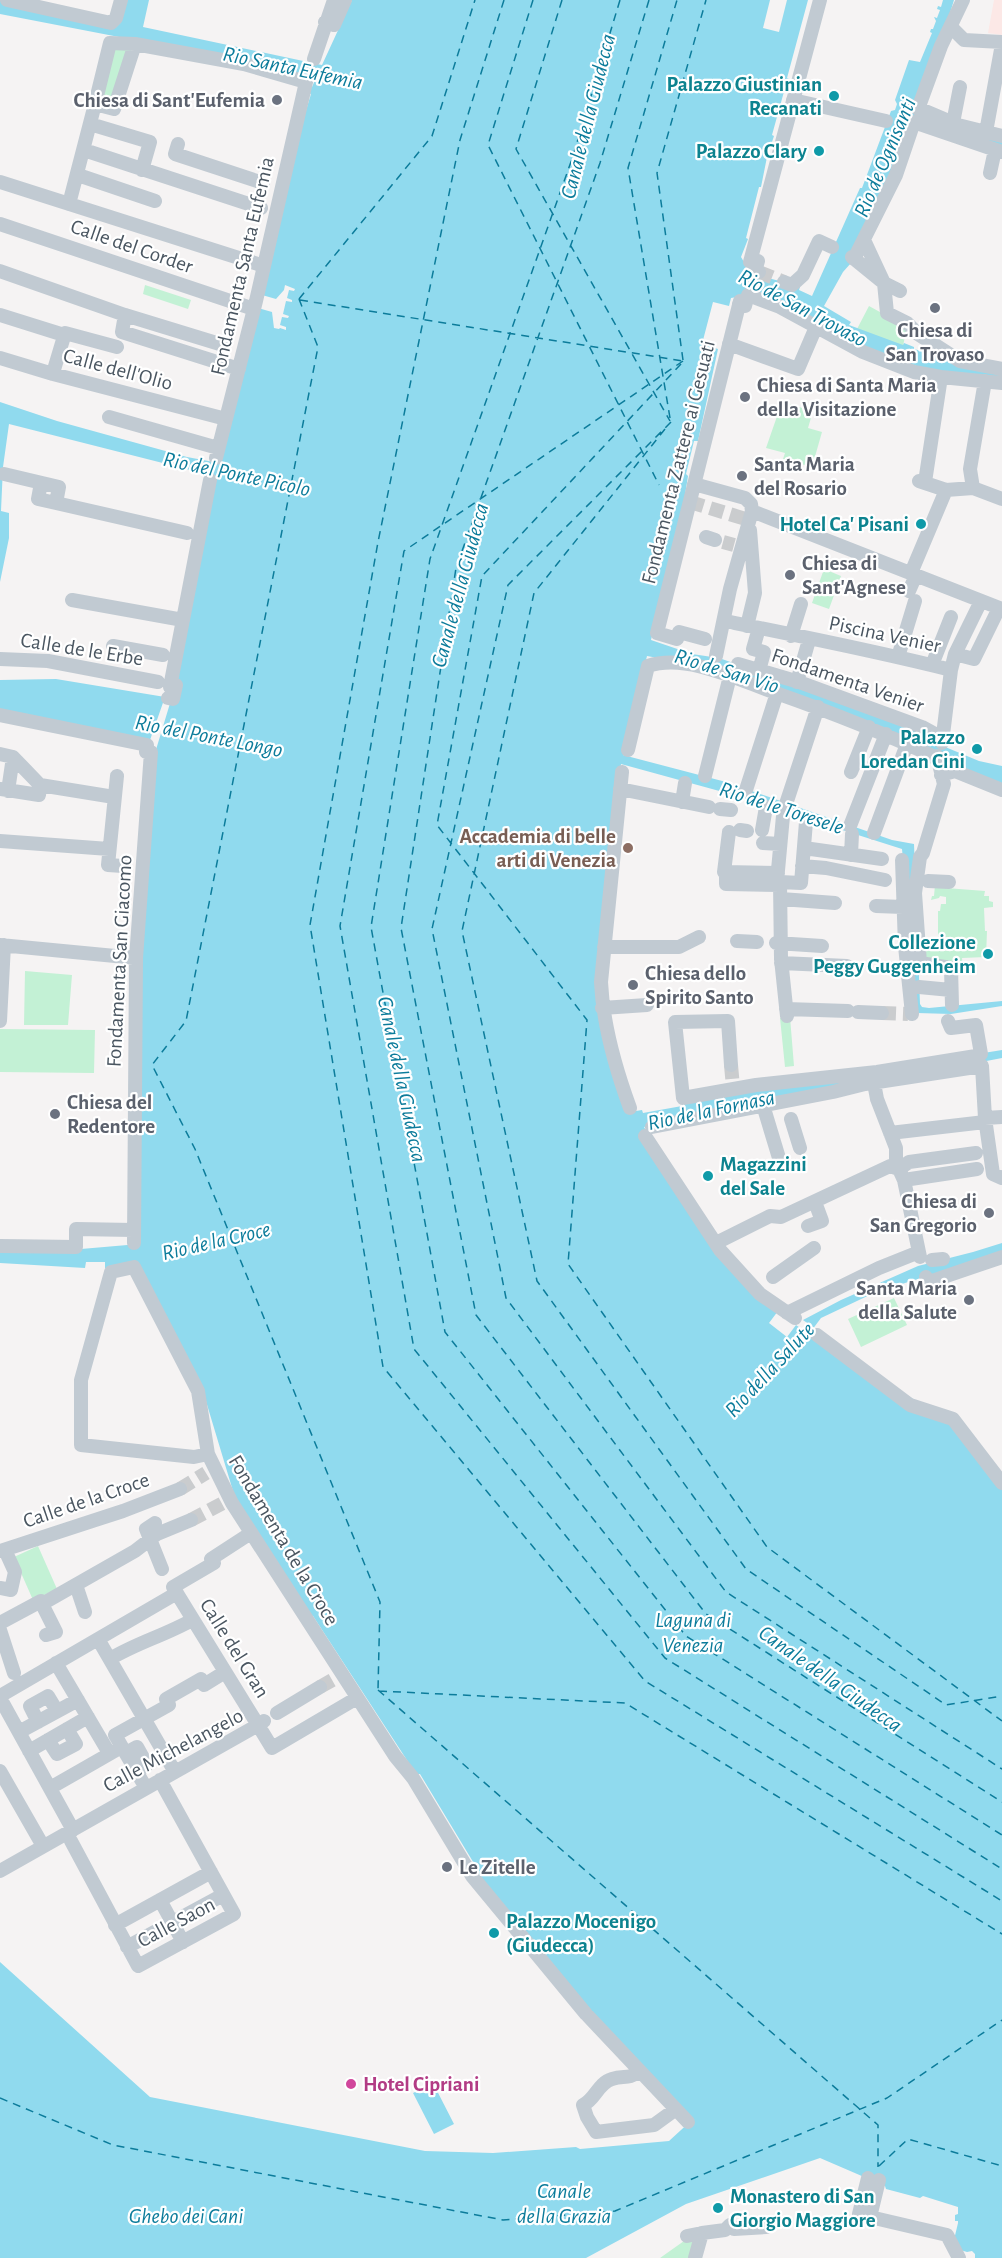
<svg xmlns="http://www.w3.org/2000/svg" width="1002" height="2258" font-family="'Alegreya Sans',sans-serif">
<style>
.medical{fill:#fce8e6}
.green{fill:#c3f1d5}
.water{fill:#90daee}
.pier{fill:#f5f3f3}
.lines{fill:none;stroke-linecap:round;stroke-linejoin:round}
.ferry{stroke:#0c7c9b;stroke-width:1.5;stroke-dasharray:8 6;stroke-linecap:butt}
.minor-tunnel{stroke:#caccce;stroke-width:14;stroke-dasharray:14 7;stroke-linecap:butt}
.minor{stroke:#c1cad2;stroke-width:14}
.culture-dot{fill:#0f9aa8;stroke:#fff;stroke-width:2}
.worship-dot{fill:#6b7280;stroke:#fff;stroke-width:2}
.education-dot{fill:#8d6e63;stroke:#fff;stroke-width:2}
.hotel-dot{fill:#d1479c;stroke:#fff;stroke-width:2}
.labels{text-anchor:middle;stroke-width:4.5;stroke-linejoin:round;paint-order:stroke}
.culture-label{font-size:21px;font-weight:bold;fill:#0d838f;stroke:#fff;text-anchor:end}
.worship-label{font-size:21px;font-weight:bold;fill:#5b616d;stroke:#fff;text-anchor:start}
.street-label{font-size:21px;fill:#4a5661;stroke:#fff}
.education-label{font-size:21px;font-weight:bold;fill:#785e54;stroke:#fff;text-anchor:end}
.hotel-label{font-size:21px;font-weight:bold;fill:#b23c85;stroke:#fff;text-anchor:start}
.water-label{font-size:22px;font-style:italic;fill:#0c7c9b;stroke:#fff}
</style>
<rect width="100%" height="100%" fill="#f5f3f3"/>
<!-- medical -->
<path class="medical" d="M994 0H1002V35L988 33Z"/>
<!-- green -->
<path class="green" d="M113 47H132L113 107 98 103Z
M145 285 191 300 188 309 143 294Z
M869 306 907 327 903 346 857 329Z
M782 402 813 411 808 428 822 432 812 467 783 459 785 453 766 448Z
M824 569 841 576 829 609 812 603Z
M935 885 946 888 985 891 984 896H989V901L993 902V907L984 908 985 931H987L986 957 962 958 963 968 923 962 922 950 951 951 950 937H938V911H940L941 904H946V897L940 896 939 898 931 900 932 896H934Z
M25 971 72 975 68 1025H24Z
M790 1017 794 1066 785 1067 780 1018Z
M0 1029 95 1030 94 1073 0 1072Z
M894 1298 907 1325 861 1347 848 1319Z
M38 1546 57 1589 33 1600 14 1557Z
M697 2238 691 2258H660L684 2241Z"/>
<!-- water -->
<path class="water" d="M0 0 117 26 124 0H149L143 27 322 65 352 0H770L763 28 779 32 787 0H808L787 78 789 79 787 88H785L772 135 774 136 772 142H770L761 187H759L746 238 748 239 741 257C755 283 778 277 800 287L799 290 812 296 860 188H862L891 111 895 110 897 104 895 100 909 60 920 62 932 33 930 32 931 29H933L936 21 934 17 937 18 940 10 937 9 938 6 941 7 943 0H954L942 39 916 106 1002 139V150L912 119 908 133 851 263 843 272 824 306 851 322 849 325 903 345 904 343 914 347V349L964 364 1002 371V382L932 372 737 297 731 298 729 306 713 302 702 344 718 349 698 441H694L686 474 688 476 681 521 651 640 692 654 719 658 911 725 938 744 979 761 1002 766V785L942 759 696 665 647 656 623 755 726 782 892 840 914 844 920 1004 922 1007 929 1008 1002 1001V1006L951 1014 917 1013 902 849 723 792 621 764 597 983 616 1081 636 1111 642 1110 643 1113 682 1106V1102L1002 1050V1058L644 1127 717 1251 796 1325 803 1320 841 1300 918 1266 973 1252 1002 1243V1253L876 1292 821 1318 809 1334 950 1422 1002 1488V2258H975V2254L972 2251 967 2252 957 2249 953 2244 958 2223V2221H955V2215L958 2214V2207L923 2196 920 2198 886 2189 885 2186 820 2158 686 2204 586 2258H0V1962L150 2097 425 2151 493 2153 576 2147 580 2149 669 2141 693 2119 589 2010 476 1873 478 1870 420 1774H416L313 1616 308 1615 236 1501 202 1388 139 1269 105 1268V1262H86L85 1268 0 1263V1249H81L139 1244 140 955 155 753 0 711V680L56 679 165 697C172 675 181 653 186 631 199 580 206 528 210 475L9 424 3 467 1 511 9 513V538L0 582V402L57 421 187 457 219 463 297 140 311 94 308 93 310 86 312 87 316 78 233 59 0 14Z
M433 2083 454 2124 434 2134 413 2093Z"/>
<!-- pier -->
<path class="pier" d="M285 285 295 289 294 291 289 290 287 298 292 300V302L286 301 283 314 289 316 288 318 282 317 280 325 286 327V330L280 328 279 329 274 328 272 312 258 308 262 295 276 299 284 290Z
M165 697 171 700 155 753 150 740Z
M778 1311 800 1318 816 1329 814 1338 796 1325 787 1337 769 1323Z"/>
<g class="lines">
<!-- ferry -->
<path class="ferry" d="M504 0 460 140 378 542 310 925 383 1367 645 1681 1002 1901
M533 0 488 145 659 485
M562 0 516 149 670 421
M620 0 572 159 430 559 371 927 445 1332 686 1636 1002 1835
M649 0 600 163 456 568 401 928 476 1315 706 1614 1002 1802
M299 299 318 347 186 1021 152 1065 195 1149 380 1602 378 1690
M299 299 432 136 475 0
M300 300 683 361
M683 360 657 173 706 0
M683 361 404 551 340 926 414 1349 665 1658 1002 1869
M681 364 482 576 437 825 587 1020 568 1264 767 1547 1002 1721
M670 418 628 168 677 0
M671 422 508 585 432 929 506 1298 726 1592 1002 1769
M665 429 534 593 462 931 537 1281 746 1569 946 1705 1002 1696
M378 1690 878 2125V2167
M379 1691 625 1703 1002 1934
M0 2098 113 2145 503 2220 615 2211 887 2098 1002 2020
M879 2166 908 2139 1002 2166"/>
<!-- minor-tunnel -->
<path class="minor-tunnel" d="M759 272 784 282
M690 502 749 520
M723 542 734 545
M882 1013 908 1014
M731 1065 733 1087
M180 1489 206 1473
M191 1520 225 1502
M320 1687 334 1679"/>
<!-- minor -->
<path class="minor" d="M7 0 111 23 116 18 121 0
M325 22 334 25 345 0
M951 27 964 40 1002 42
M110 43 135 44 114 109 95 104Z
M135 44 244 64 306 82 256 301 216 458
M314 59 334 0
M793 100 886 121
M918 108 958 125 1002 136
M918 109 941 46 963 0
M953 123 960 87
M90 124 150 142 142 170
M986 132 1002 44
M178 144 175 154 263 183
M84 150 261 208
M990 173 995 150
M78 175 155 201
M0 182 264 266
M69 204 95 104
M0 224 254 309
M864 240 884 283 900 291
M852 257 884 283 887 313 907 323 918 334 960 361 1002 369
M751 259 758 261 755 271 759 272
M854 259 896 175 914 122 1002 152
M750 262 820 0
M0 271 125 315 223 345
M784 282 792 285 803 275 819 241 832 247
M739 304 745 306 748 295 780 307 863 352 914 372 941 377 1002 383
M0 315 64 335
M125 315 122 332 239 369
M729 344 798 369 816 327
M0 358 53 374 226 419
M53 373 65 333 117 347
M109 417 218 448
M4 474 59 487 56 503 38 499 41 483
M919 481 946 490 973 488 1002 499
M925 482 941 377
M694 484 745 498 751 504 752 511
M973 488 970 469 985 381
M56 503 187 533
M706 537 715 540
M911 573 946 490
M909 591 916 575
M72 600 183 620
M725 621C800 636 876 651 951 670
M747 626 755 593 750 530
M791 636 801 604
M705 639 679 632 677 639 657 633 740 301
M113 646 163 655
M955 654 974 659 999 608
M716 656 730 589 752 511 1002 609
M898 657 915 601
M0 659 48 661 158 682
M738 664 799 682 922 727 942 738
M932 665 951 617
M759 671 764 652 753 649 759 628
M797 682 809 640
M170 687 210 480
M168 698 173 699 176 685 170 684
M0 715 147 745 146 752H151L136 958 134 1243
M942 743 951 670 955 654 981 601
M628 750 648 666C687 653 739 680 776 693 830 712 881 732 933 756L936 759
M0 754 13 757 40 785 114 797
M937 756 944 784 923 853 920 857 915 893 920 963 951 968 952 1005
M622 772 601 982C603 1025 615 1067 630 1108
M851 772 869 727
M941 775 955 771 1002 790
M117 776 108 865 123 866
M705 776 730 676
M0 789 39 795 40 785
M620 789 709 807
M746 790 777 693
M8 791 13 757
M682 802 685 783
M786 804 818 707
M720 809 731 810
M783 816 777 881 780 882 781 959 787 1016
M850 826 886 734
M740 830 747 831
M762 830 766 807
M729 832 724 872 778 873
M874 833 907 744
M0 841 109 849
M763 843 780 844
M804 848 882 859
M851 855 852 834
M902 860 905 946 912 1014
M802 866 826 868 885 880
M726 872V884L780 885
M928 881 949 882
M780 882 801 883 806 822
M781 899 835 903
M876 906 903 907
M737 941 757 942
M776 943 822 946
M0 945 136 958
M604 947H679L699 937
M781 963 847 966
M919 987 951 990
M602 1008 647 1005
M786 1009 848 1011
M858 1012 882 1013
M0 1021 4 945
M948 1021 951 1028 976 1025 981 1054
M731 1065 728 1021 675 1022 683 1098 756 1085 877 1072 976 1056
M874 1083 877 1099 896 1148V1167
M763 1105 779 1158
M985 1118 1002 1117
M791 1119 800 1148
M652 1127 833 1092 865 1084 982 1066 985 1118 993 1174 1002 1178
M890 1133 985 1122
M645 1136 720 1250 760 1294 795 1318
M899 1169 909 1162 976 1153
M904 1180 977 1169
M808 1226 822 1221 815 1202
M716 1243 770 1216 781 1217 890 1166 899 1169 904 1180 920 1257
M0 1246 76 1247V1229L133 1230
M932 1260 943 1259
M773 1277 814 1248
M926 1277 929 1282 1002 1257
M787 1313 879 1268 919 1252
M817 1335 910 1405 953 1419 1002 1483
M208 1454 194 1457 81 1445V1380L111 1272 134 1267 198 1391 208 1454 232 1503 395 1756 413 1778 472 1876 586 2014
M155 1523 146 1529 162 1569
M251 1533 211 1559 214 1563 173 1587 258 1725 264 1721
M0 1551 123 1511 180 1489
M76 1585 85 1612
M0 1588 11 1590 15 1572 5 1550
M42 1604 56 1632 46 1635
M0 1623 41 1601 42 1604 135 1551 157 1534 191 1520
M0 1630 14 1673
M98 1639 175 1772
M110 1659C136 1643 166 1635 192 1620
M56 1663 109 1753
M0 1696 177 1593
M0 1698 73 1830
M277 1713 320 1687
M38 1722 30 1706 48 1696 57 1711
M19 1732 78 1700
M48 1740 57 1754 76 1744 67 1729
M29 1751 88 1717
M126 1753 137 1747 147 1765 136 1771
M0 1771 43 1846
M50 1788 118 1749
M146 1788 115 1735 169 1705 166 1699 201 1679 204 1685 225 1672
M71 1841 138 1966 234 1914 160 1780
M0 1871 258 1725 272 1748 357 1698
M160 1900 183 1942
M115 1925 211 1872
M127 1947 223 1895
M588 2016 688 2122
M640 2071C627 2081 624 2074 612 2079 598 2083 595 2100 583 2105L587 2117 596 2132 654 2125 676 2109
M868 2178 859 2214 870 2217
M879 2180 870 2217 947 2235 959 2258
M687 2236 702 2233
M695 2258 702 2233 725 2230 730 2225 734 2229 766 2227"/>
</g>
<!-- markers -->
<g class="culture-dot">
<circle cx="834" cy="96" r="6"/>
<circle cx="819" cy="151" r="6"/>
<circle cx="921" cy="524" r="6"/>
<circle cx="977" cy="749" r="6"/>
<circle cx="988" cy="954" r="6"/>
<circle cx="708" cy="1176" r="6"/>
<circle cx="494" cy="1933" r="6"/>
<circle cx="718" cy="2208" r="6"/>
</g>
<g class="worship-dot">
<circle cx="277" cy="100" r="6"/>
<circle cx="935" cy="308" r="6"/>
<circle cx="745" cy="397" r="6"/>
<circle cx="742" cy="476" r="6"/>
<circle cx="790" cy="575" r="6"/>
<circle cx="633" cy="985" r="6"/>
<circle cx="55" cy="1114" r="6"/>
<circle cx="989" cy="1213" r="6"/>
<circle cx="969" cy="1300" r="6"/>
<circle cx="447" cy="1867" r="6"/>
</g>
<circle class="education-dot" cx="628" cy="848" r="6"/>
<circle class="hotel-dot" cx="351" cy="2084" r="6"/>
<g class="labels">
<!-- culture labels -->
<g class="culture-label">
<text x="822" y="91">Palazzo Giustinian<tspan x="822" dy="24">Recanati</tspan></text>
<text x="807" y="158">Palazzo Clary</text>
<text x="909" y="531">Hotel Ca' Pisani</text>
<text x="965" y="744">Palazzo<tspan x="965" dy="24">Loredan Cini</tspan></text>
<text x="976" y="949">Collezione<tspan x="976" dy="24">Peggy Guggenheim</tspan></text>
<text x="720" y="1171" text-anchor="start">Magazzini<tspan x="720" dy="24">del Sale</tspan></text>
<text x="506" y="1928" text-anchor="start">Palazzo Mocenigo<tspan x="506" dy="24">(Giudecca)</tspan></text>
<text x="730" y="2203" text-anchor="start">Monastero di San<tspan x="730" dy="24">Giorgio Maggiore</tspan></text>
</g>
<!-- worship labels -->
<g class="worship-label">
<text x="265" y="107" text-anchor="end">Chiesa di Sant'Eufemia</text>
<text x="935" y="337" text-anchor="middle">Chiesa di<tspan x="935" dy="24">San Trovaso</tspan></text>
<text x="757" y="392">Chiesa di Santa Maria<tspan x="757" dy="24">della Visitazione</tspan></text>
<text x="754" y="471">Santa Maria<tspan x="754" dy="24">del Rosario</tspan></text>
<text x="802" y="570">Chiesa di<tspan x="802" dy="24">Sant'Agnese</tspan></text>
<text x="645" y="980">Chiesa dello<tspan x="645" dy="24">Spirito Santo</tspan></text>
<text x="67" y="1109">Chiesa del<tspan x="67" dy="24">Redentore</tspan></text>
<text x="977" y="1208" text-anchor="end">Chiesa di<tspan x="977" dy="24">San Gregorio</tspan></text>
<text x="957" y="1295" text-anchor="end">Santa Maria<tspan x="957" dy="24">della Salute</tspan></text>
<text x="459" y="1874">Le Zitelle</text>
</g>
<!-- street labels -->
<g class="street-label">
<text transform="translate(132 246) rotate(19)" y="7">Calle del Corder</text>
<text transform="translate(242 266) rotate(-77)" y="7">Fondamenta Santa Eufemia</text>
<text transform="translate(118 369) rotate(15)" y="7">Calle dell'Olio</text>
<text transform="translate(678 462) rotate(-76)" y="7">Fondamenta Zattere ai Gesuati</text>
<text transform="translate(885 634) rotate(12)" y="7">Piscina Venier</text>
<text transform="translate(82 649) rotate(9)" y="7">Calle de le Erbe</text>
<text transform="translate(848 680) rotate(19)" y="7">Fondamenta Venier</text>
<text transform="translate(119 961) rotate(-87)" y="7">Fondamenta San Giacomo</text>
<text transform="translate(86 1500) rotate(-19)" y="7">Calle de la Croce</text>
<text transform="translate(284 1540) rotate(59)" y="7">Fondamenta de la Croce</text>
<text transform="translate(235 1648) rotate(58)" y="7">Calle del Gran</text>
<text transform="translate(173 1750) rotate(-28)" y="7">Calle Michelangelo</text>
<text transform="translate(176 1922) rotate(-28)" y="7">Calle Saon</text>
</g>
<!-- education labels -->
<g class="education-label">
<text x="616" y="843">Accademia di belle<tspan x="616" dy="24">arti di Venezia</tspan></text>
</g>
<!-- hotel labels -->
<g class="hotel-label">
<text x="363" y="2091">Hotel Cipriani</text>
</g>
<!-- water labels -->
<g class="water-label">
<text transform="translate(293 67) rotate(12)" y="8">Rio Santa Eufemia</text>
<text transform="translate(587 116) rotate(-76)" y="8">Canale della Giudecca</text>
<text transform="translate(884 157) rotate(-67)" y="8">Rio de Ognisanti</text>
<text transform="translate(803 307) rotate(28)" y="8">Rio de San Trovaso</text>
<text transform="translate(237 473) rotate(12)" y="8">Rio del Ponte Picolo</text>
<text transform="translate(459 585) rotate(-75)" y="8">Canale della Giudecca</text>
<text transform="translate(727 670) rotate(17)" y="8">Rio de San Vio</text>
<text transform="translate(209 735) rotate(11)" y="8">Rio del Ponte Longo</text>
<text transform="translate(782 807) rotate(18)" y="8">Rio de le Toresele</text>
<text transform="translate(403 1079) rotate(78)" y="8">Canale della Giudecca</text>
<text transform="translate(711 1109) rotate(-12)" y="8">Rio de la Fornasa</text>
<text transform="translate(216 1240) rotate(-13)" y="8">Rio de la Croce</text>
<text transform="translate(769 1369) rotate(-47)" y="8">Rio della Salute</text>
<text x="693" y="1627">Laguna di<tspan x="693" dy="25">Venezia</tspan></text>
<text transform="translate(831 1678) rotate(35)" y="8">Canale della Giudecca</text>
<text x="564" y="2198">Canale<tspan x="564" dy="25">della Grazia</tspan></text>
<text x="186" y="2223">Ghebo dei Cani</text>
</g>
</g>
</svg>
